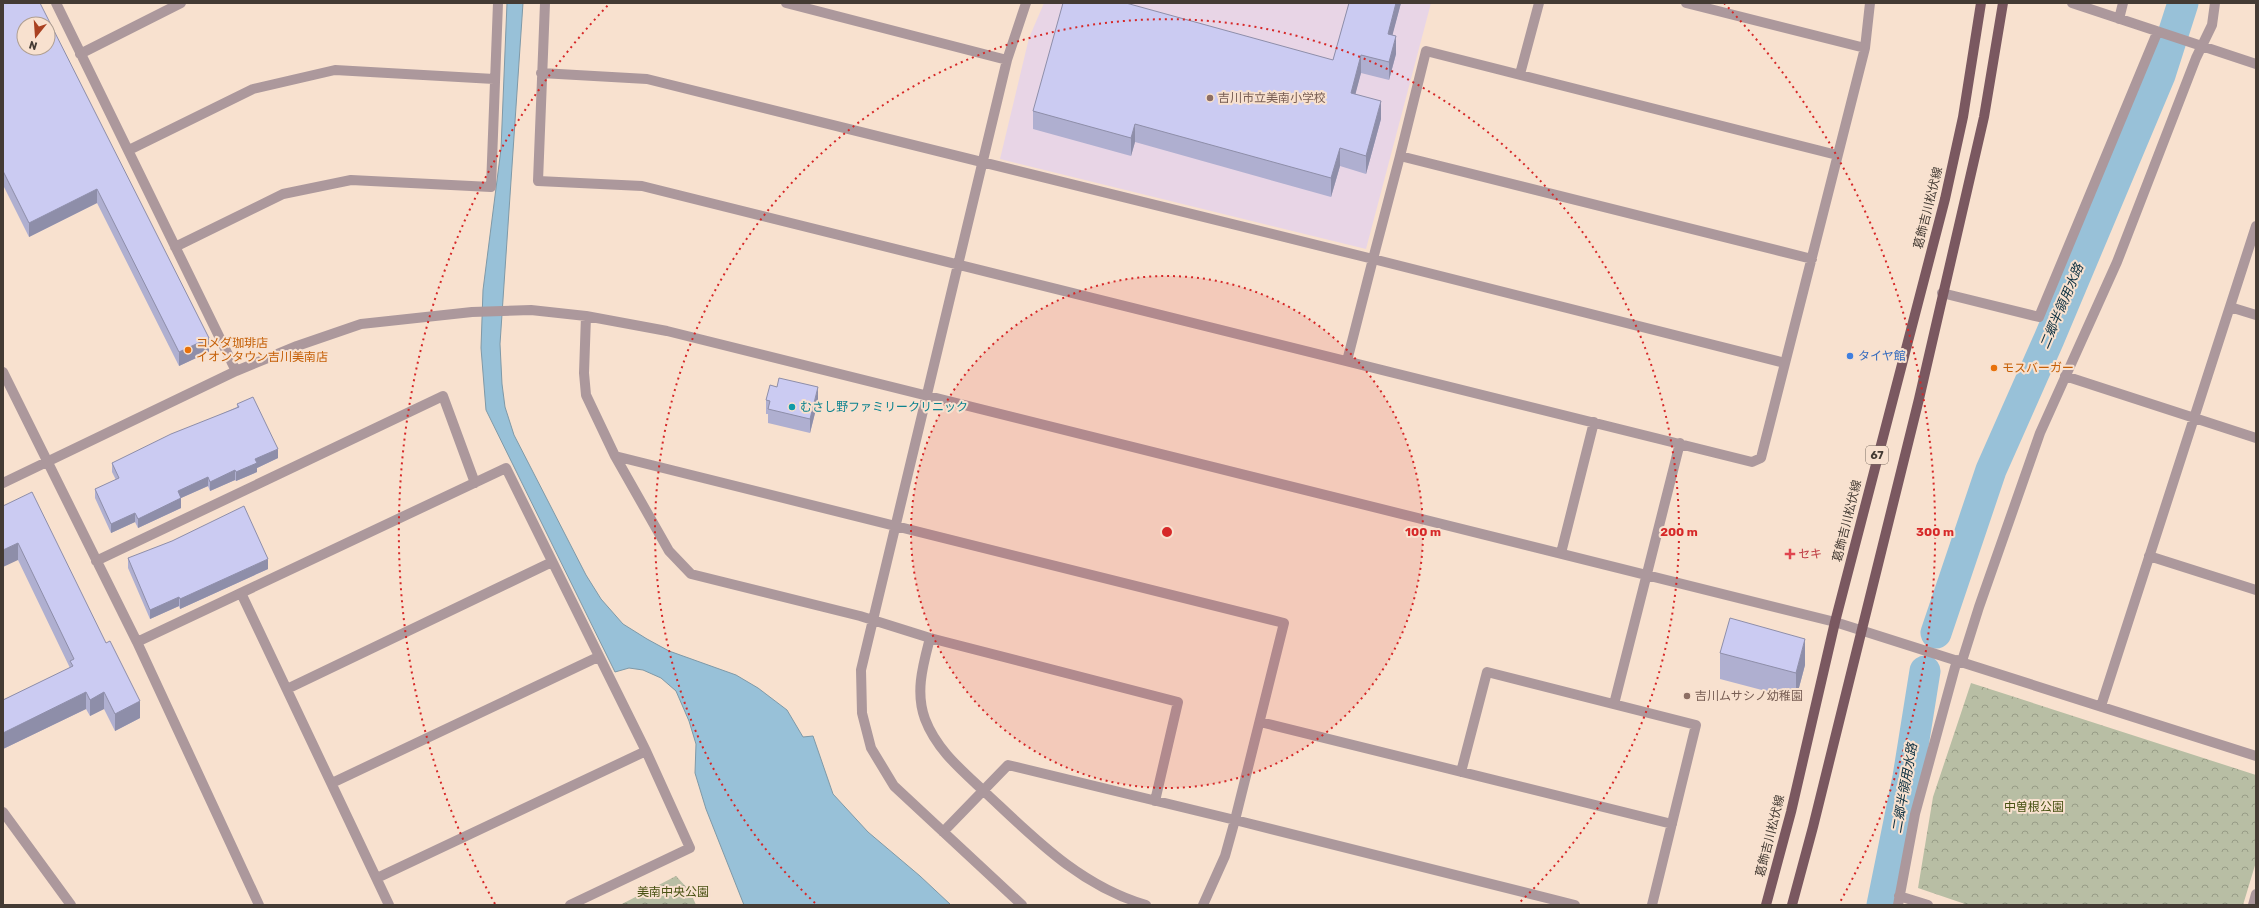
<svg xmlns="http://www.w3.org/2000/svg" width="2259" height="908" font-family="Rubik,'Noto Sans JP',sans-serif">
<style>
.education{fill:#e8d5e6}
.forest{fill:url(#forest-crowns)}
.water{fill:#98c1d8;stroke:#7f99a7}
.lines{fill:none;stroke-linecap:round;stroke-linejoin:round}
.river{stroke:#98c1d8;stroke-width:31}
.minor{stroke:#ac989c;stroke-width:10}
.major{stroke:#7a5860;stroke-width:10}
.wall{fill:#afafd0}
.shaded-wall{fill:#8e8ea9}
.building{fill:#cbcbf2;stroke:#8e8ea9;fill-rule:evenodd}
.ring{fill:none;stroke:#d62828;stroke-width:2;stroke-dasharray:2 4}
.education-dot{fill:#8d6e63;stroke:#f8e1cf;stroke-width:1.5}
.food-dot{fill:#e8710a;stroke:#f8e1cf;stroke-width:1.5}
.shop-dot{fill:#3f7fe0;stroke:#f8e1cf;stroke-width:1.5}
.culture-dot{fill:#0f9aa8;stroke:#f8e1cf;stroke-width:1.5}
.health-dot{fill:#e0444e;stroke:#f8e1cf;stroke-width:1.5}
.labels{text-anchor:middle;stroke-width:4;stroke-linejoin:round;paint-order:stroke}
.shield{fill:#f8e1cf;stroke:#7a6d62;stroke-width:1}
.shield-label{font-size:11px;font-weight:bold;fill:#443b34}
.education-label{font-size:12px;fill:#785e54;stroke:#f8e1cf;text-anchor:start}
.street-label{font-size:12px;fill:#443b34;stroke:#f8e1cf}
.food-label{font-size:12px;fill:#c56008;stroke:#f8e1cf;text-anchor:start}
.shop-label{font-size:12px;fill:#366cbe;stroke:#f8e1cf;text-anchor:start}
.culture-label{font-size:12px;fill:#0d838f;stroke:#f8e1cf;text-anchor:start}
.health-label{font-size:12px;fill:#be3a42;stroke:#f8e1cf;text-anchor:start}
.park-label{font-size:12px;fill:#495213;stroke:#f8e1cf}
.water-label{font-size:13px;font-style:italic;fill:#0c3041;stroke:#f8e1cf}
.centre{fill:#d62828;stroke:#f8e1cf;stroke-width:2}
.ring-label{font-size:12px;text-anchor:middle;font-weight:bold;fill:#d62828;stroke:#f8e1cf;stroke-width:4;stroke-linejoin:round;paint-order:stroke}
</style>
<defs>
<pattern id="forest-crowns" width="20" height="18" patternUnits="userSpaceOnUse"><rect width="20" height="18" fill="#b8bea4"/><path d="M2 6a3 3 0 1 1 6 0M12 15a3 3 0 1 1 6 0" fill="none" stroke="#979c86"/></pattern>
</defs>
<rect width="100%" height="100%" fill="#f8e1cf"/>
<!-- education -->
<path class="education" d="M1044 3H1431L1366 249 1000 159 1029 38Z"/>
<!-- forest -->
<path class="forest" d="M1971 683 2256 775V862L2243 905H1968L1918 888 1933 797Z
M676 876 690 891 696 905H620Z"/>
<!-- water -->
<path class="water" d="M507 3H523L500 344 502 384 505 407 514 435 586 575 601 599 623 624 647 639 669 651 736 675 758 688 787 710 803 737 813 736 833 794 868 832 920 876 951 905H744L706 809 695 773 696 744 689 721 676 691 661 678 643 670 629 668 615 672 486 410 481 348 483 290 501 149Z"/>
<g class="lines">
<!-- river -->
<path class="river" d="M1936 633 1991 470 2049 339 2160 75 2183 3
M1882 905 1908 777 1925 671"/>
<!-- minor -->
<path class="minor" d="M56 3 236 371
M545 3 538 181 642 186 1752 462 1761 458 1865 48 1870 3
M786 3 1007 60
M1686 3 1865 48
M2072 3 2256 64
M2119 19 2123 3
M80 54 181 3
M541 73 647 79 1373 259 1400 156
M1520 74 1539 3
M129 150 253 89 335 70 494 79
M175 247 283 194 351 180 491 187 498 3
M1812 259 1400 156 1426 51 1837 155
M1942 293 2039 317 2157 33
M2230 307 2256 315
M586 316 584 373 586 395 615 456 669 551 691 574 860 616 930 638 1178 702 1155 801
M1347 361 1373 259 1785 363
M3 372 137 642 259 905
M2065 376 2256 438
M615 456 1284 623 1235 820 1575 905
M3 483 236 371 297 346 361 324 472 312 531 310 586 316 667 331 1835 622 2256 756
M1561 553 1594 422
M2149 556 2256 590
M96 561 443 396 475 483
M241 593 389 905
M930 638C923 665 915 692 925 719 937 751 964 772 988 795 1036 840 1081 886 1146 905
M137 642 506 468 646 751 690 848 570 905
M1962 661 1979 607 2040 433 2117 262 2196 58 2212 25 2215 3
M287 689 552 562
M1614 704 1680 443
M2101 706 2256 226
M1260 722 1672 824
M1461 772 1487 672 1696 725 1652 905
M332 783 598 657
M3 812 71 905
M943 832 1008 765 1235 820 1225 856 1203 905
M377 878 646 751
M1899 896 1928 905
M1022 905 894 786 871 748 862 713 861 670 1007 60 1026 3
M1898 905 1915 814 1957 660
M2253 905 2256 894"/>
<!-- major -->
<path class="major" d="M1766 905 1791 812 1835 622 1945 199 1963 117 1981 3
M1792 905 1813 827 1919 399 1984 117 2003 3"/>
</g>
<!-- wall -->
<path class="wall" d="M3 3 209 352 179 366 97 203 29 237 3 185Z
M1349 3H1401L1392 35 1396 54 1389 80 1361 73 1355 94 1381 119 1366 174 1340 166 1331 197 1135 142 1131 156 1033 129V111L1333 60Z
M766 400 818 401 810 433 768 423V414H766Z
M237 404 278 458 257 468V472L236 481 235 480 210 491 208 486 181 498V508L138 528 135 522 111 533 95 498V489L116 480 112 472V463L237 407Z
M3 506 140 718 115 731 104 709 90 716 86 709 3 749V700L70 668 18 560Z
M128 558 268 569 180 609 179 606 150 619 128 568Z
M1720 653 1805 665 1796 699 1720 679Z"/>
<!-- shaded-wall -->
<path class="shaded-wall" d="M1396 3H1401L1388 52V34Z
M1396 36V54L1389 80V62Z
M1361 55V73L1351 111V93Z
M1381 101V119L1366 174V156Z
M1135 124V142L1131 156V138Z
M1340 148V166L1331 197V178Z
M97 189V203L29 237V223Z
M209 338V352L179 366V352Z
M818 387V401L810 433V419Z
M278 449V458L257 468V472L236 481V472L255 459Z
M235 470V480L210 491V482Z
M208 477V486L181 498V508L138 528V519L178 491Z
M135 513V522L111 533V524Z
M18 543V560L3 567V550Z
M268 559V569L180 609V599Z
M179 597V606L150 619V610Z
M1805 639V665L1796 699V673Z
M86 692V709L3 749V733Z
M104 692V709L90 716V700Z
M140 701V718L115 731V714Z"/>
<!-- building -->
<path class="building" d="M3 3H40L209 338 179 352 97 189 29 223 3 171ZM24 24H48V48H24Z
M1063 3H1126L1333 60 1349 3H1396L1388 34 1396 36 1389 62 1361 55 1351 93 1381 101 1366 156 1340 148 1331 178 1135 124 1131 138 1033 111Z
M779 378 818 387 810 419 768 409 770 401 766 400 770 385 777 387Z
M253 397 278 449 255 459 257 463 236 472 235 470 210 482 208 477 178 491 181 498 138 519 135 513 111 524 95 489 119 478 112 463 171 434 239 407 237 404Z
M32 492 106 643 110 641 140 701 115 714 104 692 90 700 86 692 3 733V700L73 666 70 661 74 659 18 543 3 550V506Z
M244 506 268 559 180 599 179 597 150 610 128 558 172 541Z
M1730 618 1805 639 1796 673 1720 653Z"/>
<!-- distance rings -->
<circle cx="1167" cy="532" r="256" fill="#d62828" fill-opacity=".12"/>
<g class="ring">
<circle cx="1167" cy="532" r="256"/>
<path d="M815 903A512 512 0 1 1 1519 903"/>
<path d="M495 904A768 768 0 0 1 610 3M1724 3A768 768 0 0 1 1839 904"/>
</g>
<!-- markers -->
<g class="education-dot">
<circle cx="1210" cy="98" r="4"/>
<circle cx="1687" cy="696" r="4"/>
</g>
<g class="food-dot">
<circle cx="188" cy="350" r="4"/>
<circle cx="1994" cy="368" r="4"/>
</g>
<circle class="shop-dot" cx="1850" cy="356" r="4"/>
<circle class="culture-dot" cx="792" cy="407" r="4"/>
<path class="health-dot" d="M1788 548h4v4h4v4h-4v4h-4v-4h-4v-4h4z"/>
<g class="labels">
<!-- shield labels -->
<rect class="shield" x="1866" y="446" width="22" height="18" rx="3"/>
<g class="shield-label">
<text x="1877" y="459">67</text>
</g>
<!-- education labels -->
<g class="education-label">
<text x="1218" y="102">吉川市立美南小学校</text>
<text x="1695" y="700">吉川ムサシノ幼稚園</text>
</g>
<!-- street labels -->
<g class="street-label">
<text transform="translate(1928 208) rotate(-76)" y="4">葛飾吉川松伏線</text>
<text transform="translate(1847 521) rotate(-76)" y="4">葛飾吉川松伏線</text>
<text transform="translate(1770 836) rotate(-76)" y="4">葛飾吉川松伏線</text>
</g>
<!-- food labels -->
<g class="food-label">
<text x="196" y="347">コメダ珈琲店<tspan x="196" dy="14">イオンタウン吉川美南店</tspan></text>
<text x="2002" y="372">モスバーガー</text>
</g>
<!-- shop labels -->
<g class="shop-label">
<text x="1858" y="360">タイヤ館</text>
</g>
<!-- culture labels -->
<g class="culture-label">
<text x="800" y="411">むさし野ファミリークリニック</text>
</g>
<!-- health labels -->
<g class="health-label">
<text x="1798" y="558">セキ</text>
</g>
<!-- park labels -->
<g class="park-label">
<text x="2034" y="811">中曽根公園</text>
<text x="673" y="896">美南中央公園</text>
</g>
<!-- water labels -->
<g class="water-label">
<text transform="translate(2061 306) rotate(-67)" y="5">二郷半領用水路</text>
<text transform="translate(1904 788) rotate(-80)" y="5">二郷半領用水路</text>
</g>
</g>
<circle cx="1167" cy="532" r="6" class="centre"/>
<g class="ring-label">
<text x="1423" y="536">100 m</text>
<text x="1679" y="536">200 m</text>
<text x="1935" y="536">300 m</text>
</g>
<!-- border -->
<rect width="2259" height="908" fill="none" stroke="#443b34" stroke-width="8"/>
<!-- north arrow -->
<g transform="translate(36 36) rotate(197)"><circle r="19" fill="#f8e1cf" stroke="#b09f91"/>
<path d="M0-3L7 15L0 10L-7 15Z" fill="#a94121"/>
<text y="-6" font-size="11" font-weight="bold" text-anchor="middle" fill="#443b34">N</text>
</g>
</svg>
